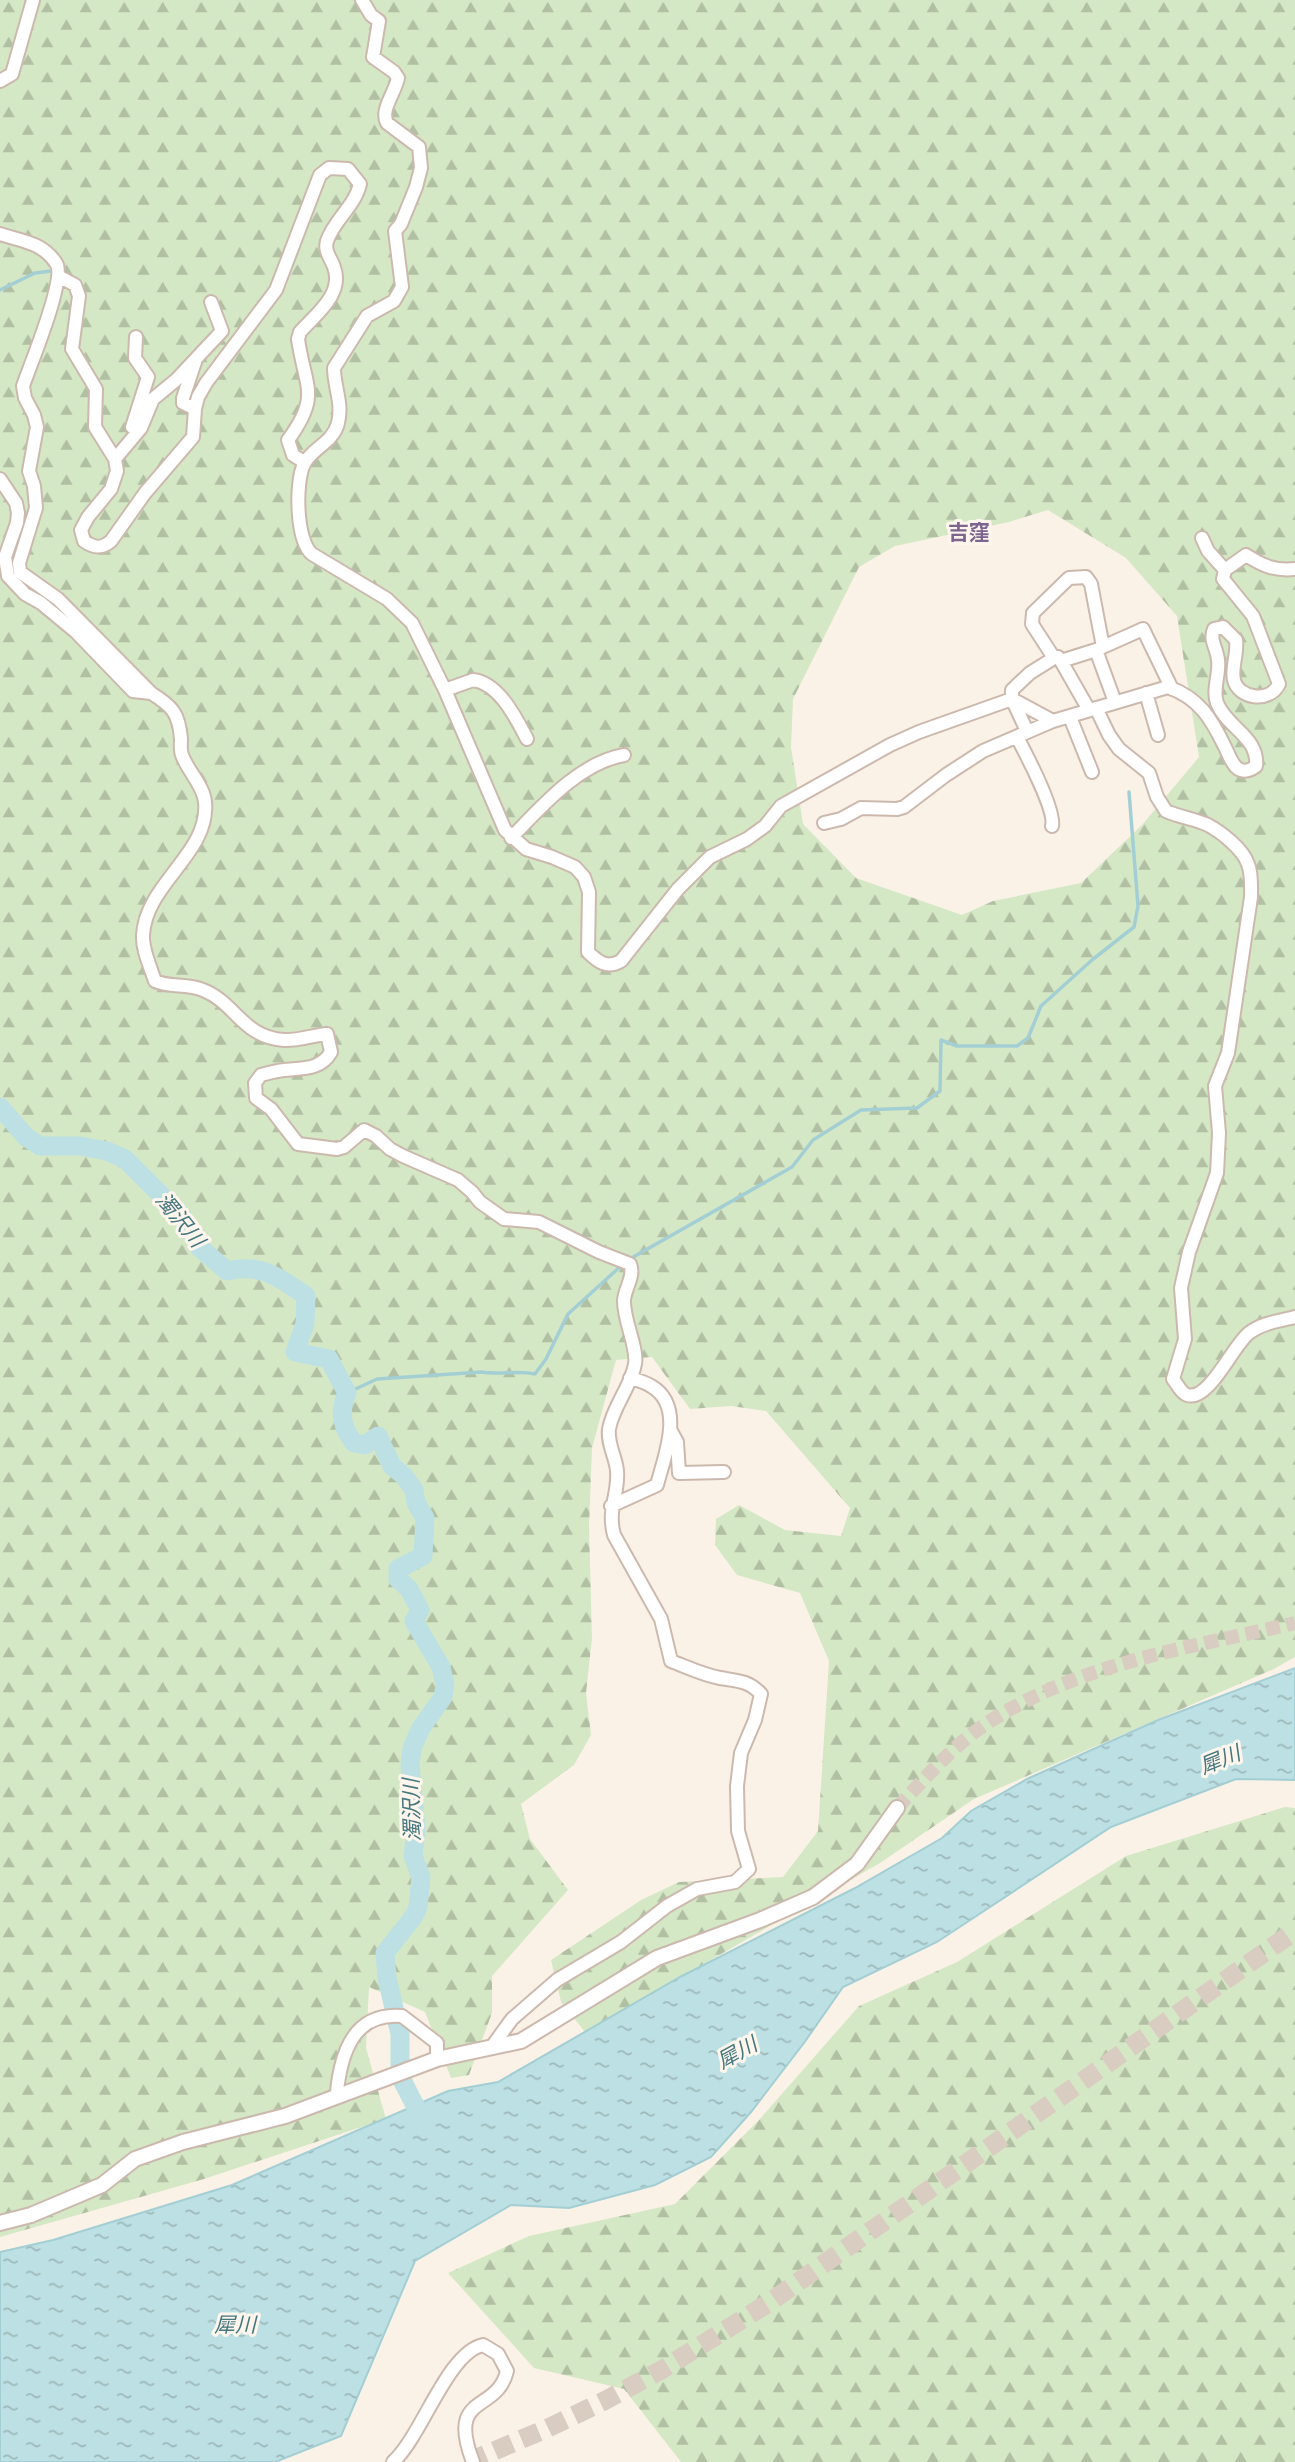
<svg xmlns="http://www.w3.org/2000/svg" width="1295" height="2462" font-family="'Fira Sans','Noto Sans JP',sans-serif">
<style>
.forest{fill:url(#forest-firs);fill-rule:evenodd}
.water{fill:url(#water-ripples);stroke:#a3cfd4;stroke-width:2}
.lines{fill:none;stroke-linecap:round;stroke-linejoin:round}
.stream{stroke:#a3cfd4;stroke-width:3.5}
.river{stroke:#bce0e3;stroke-width:19}
.tertiary-tunnel{stroke:#d9ccc0;stroke-width:14;stroke-dasharray:14 7;stroke-linecap:butt}
.trunk-tunnel{stroke:#d9ccc0;stroke-width:19;stroke-dasharray:19 10;stroke-linecap:butt}
.minor-casing{stroke:#ccb9ae;stroke-width:16}
.tertiary-casing{stroke:#ccb9ae;stroke-width:18}
.minor{stroke:#fff;stroke-width:12}
.tertiary{stroke:#fff;stroke-width:14}
.labels{text-anchor:middle;stroke-width:6;stroke-linejoin:round;paint-order:stroke}
.neighbourhood-label{font-size:21px;font-weight:bold;fill:#7e658f;stroke:#fef6ed}
.water-label{font-size:21px;font-style:italic;fill:#45777e;stroke:#fef6ed}
</style>
<defs>
<pattern id="forest-firs" width="22" height="20" patternUnits="userSpaceOnUse" patternTransform="scale(1.75)"><rect width="22" height="20" fill="#d5e8c6"/><path d="M5 1l3.5 6h-7zM16 11l3.5 6h-7z" fill="#b1bfa3"/></pattern>
<pattern id="water-ripples" width="26" height="14" patternUnits="userSpaceOnUse" patternTransform="scale(1.75)"><rect width="26" height="14" fill="#bce0e3"/><path d="M2 4q2-2 4 0t4 0M15 11q2-2 4 0t4 0" fill="none" stroke="#9db8ba"/></pattern>
</defs>
<rect width="100%" height="100%" fill="#fbf2e7"/>
<!-- forest -->
<path class="forest" d="M0 0H1295V1657L1274 1669 974 1799 880 1863 585 2032 561 2002 551 1960 641 1900 679 1882 783 1877 818 1831 829 1661 800 1593 737 1575 715 1545 716 1519 739 1505 785 1530 841 1536 850 1508 766 1411 731 1406 690 1409 652 1357 616 1360 592 1448 589 1527 592 1638 586 1693 591 1735 574 1765 521 1804 530 1839 568 1890 492 1976V2013L469 2075 451 2078 425 2012 369 1987 366 2048 386 2119 204 2179 0 2237ZM1048 510 1126 558 1177 616 1199 757 1142 825 1081 883 993 901 962 915 856 878 803 824 791 747 793 699 859 567 895 546 1009 522Z
M1285 1807 1295 1808V2462H681L624 2389 534 2368 448 2273 529 2236 675 2204 759 2120 859 2006 957 1962 1126 1856Z"/>
<!-- water -->
<path class="water" d="M1295 1668V1780L1236 1779 1111 1827 937 1942 843 1987 804 2043 751 2112 711 2157 655 2185 569 2208 511 2205 415 2261 341 2436 275 2462H0V2252L53 2240 232 2185 448 2091 498 2082 680 1977 855 1888 942 1838 971 1811 1027 1779 1158 1720Z"/>
<g class="lines">
<!-- stream -->
<path class="stream" d="M0 290 35 273 52 271
M628 1260 792 1167 813 1140 861 1110 917 1108 940 1091 941 1040 957 1046H1017L1028 1038 1041 1006 1092 960 1134 927 1138 906 1129 792
M347 1393 377 1379 482 1372C500 1375 517 1370 535 1374L546 1359 568 1314 622 1265"/>
<!-- river -->
<path class="river" d="M0 1107 26 1137 40 1146H80L107 1151 125 1159 182 1216 199 1247 227 1271C261 1263 279 1277 306 1296L305 1324 295 1352 329 1359 347 1393C339 1411 341 1427 354 1443L365 1445 378 1436 392 1466 404 1476 414 1490 416 1503 425 1518 423 1556 398 1569V1579L409 1589 420 1610 414 1621 441 1667 445 1685 443 1697 421 1728 412 1748 410 1765 416 1829 413 1856 421 1877 418 1907 414 1916 385 1953 387 1978 400 2034V2076L426 2127"/>
<!-- tertiary-tunnel -->
<path class="tertiary-tunnel" d="M897 1808C927 1776 957 1741 995 1718 1086 1662 1193 1647 1295 1623"/>
<!-- trunk-tunnel -->
<path class="trunk-tunnel" d="M468 2462 548 2428 606 2400 663 2369 770 2302 1295 1931"/>
<defs>
<path id="minor" d="M362 0 371 15 379 21 373 57 394 72 398 78C395 93 380 110 387 123L419 147 421 168 416 187 401 224 395 231 402 287 394 301 367 316 334 368C334 387 343 403 338 423 333 443 312 448 304 464 295 482 296 541 312 554L387 599 412 623 445 690 505 830 526 849 552 857 575 867 584 877 589 892 588 952C598 962 607 969 621 961L678 889 710 857 747 839 765 826 781 806 890 745 919 732 1012 699 1053 721 1168 687C1199 698 1211 718 1225 747 1228 753 1231 762 1236 767 1242 773 1250 771 1256 766 1259 737 1227 728 1217 703 1212 690 1220 674 1218 660 1217 648 1209 640 1214 629L1223 627 1236 640C1238 653 1231 668 1234 680 1238 698 1269 704 1279 684L1253 616 1223 579 1225 570 1246 555C1263 566 1275 571 1295 569
M0 81 12 74 33 0
M0 234C21 241 42 242 56 263 67 278 30 365 23 386L25 398 34 415 37 427 29 471 34 486 36 508 19 563 20 572 58 599 151 693C172 706 179 713 181 739 181 744 180 750 182 755 187 770 204 786 205 802 210 853 146 883 143 935 142 949 150 966 155 981 169 988 187 983 203 990 236 1003 242 1037 284 1040 298 1041 313 1035 327 1034L331 1052C321 1070 302 1068 284 1070 276 1071 268 1073 261 1075L255 1083 256 1098 271 1109 298 1144 337 1149 344 1147 364 1130 376 1136 390 1149 403 1156 458 1180 472 1192 480 1202 504 1219 539 1222 599 1252 630 1264C635 1276 625 1288 624 1300 623 1319 638 1348 635 1364 631 1387 613 1406 609 1429 607 1444 616 1457 617 1471 619 1495 607 1508 614 1535L661 1619 671 1661C687 1667 703 1675 720 1678 737 1681 748 1680 761 1694L755 1720 741 1753 737 1786 738 1831 749 1869 735 1882 697 1889 667 1906 621 1942 557 1980 512 2019 491 2048
M60 277 75 285 79 296 72 349 96 389 95 427 115 459 117 471 111 489 88 517 81 530 84 541C94 548 102 549 111 541L145 493 193 437 195 409 198 397 206 383 276 290 320 175 329 168 348 169 360 184C355 206 334 220 327 241 324 252 331 258 334 267 344 294 316 314 300 332L298 339C305 388 321 395 288 440L293 455 304 462
M195 362 183 398V403L195 409
M132 427 148 377 135 358 136 337
M115 459 141 428 153 399 176 380 222 331 211 302
M0 479 16 503 18 513 17 523 5 557 8 576 25 594 41 603 76 632 133 691 151 693
M1202 538 1208 551 1225 570
M1096 650 1115 702
M1054 658 1032 624 1033 613 1069 578 1086 577 1091 584 1103 647
M1061 661 1096 650 1143 629 1172 689
M445 690 473 680C499 683 516 718 527 739
M1146 693 1158 735
M1096 708 1109 735 1119 749 1149 773 1157 797 1166 811C1179 817 1195 819 1208 825 1221 832 1243 849 1248 864 1252 874 1251 886 1251 897L1228 1053 1215 1086 1219 1133 1217 1173 1189 1252 1181 1288 1185 1339 1173 1379C1177 1384 1181 1393 1187 1395 1209 1402 1233 1345 1249 1333 1262 1323 1279 1321 1295 1317
M1070 717 1092 772
M1027 731 1012 699V690L1030 673 1054 658 1058 657 1061 661 1089 710
M1017 737C1026 754 1056 811 1052 826
M824 823 841 819 861 808 897 809 904 807 946 775 983 751 1053 721
M511 838C542 806 579 763 624 755
M671 1431 677 1442 679 1473 724 1472
M611 1506 657 1485C664 1457 686 1406 651 1386 645 1382 637 1380 630 1378
M337 2095C337 2085 339 2076 341 2067 349 2034 366 2013 402 2016L437 2043V2059
M393 2462C422 2436 447 2353 483 2345L498 2354 507 2371C497 2414 446 2392 473 2462"/>
<path id="tertiary" d="M0 2223 31 2215 102 2185 135 2159 183 2142 285 2116 437 2059 521 2041 657 1958 760 1920 813 1897 857 1864 897 1808"/>
</defs>
<!-- minor casing -->
<use href="#minor" class="minor-casing"/>
<!-- tertiary casing -->
<use href="#tertiary" class="tertiary-casing"/>
<!-- minor -->
<use href="#minor" class="minor"/>
<!-- tertiary -->
<use href="#tertiary" class="tertiary"/>
</g>
<g class="labels">
<!-- neighbourhood labels -->
<g class="neighbourhood-label">
<text x="969" y="540">吉窪</text>
</g>
<!-- water labels -->
<g class="water-label">
<text transform="translate(180 1220) rotate(51)" y="7">濁沢川</text>
<text transform="translate(1220 1760) rotate(-22)" y="7">犀川</text>
<text transform="translate(412 1810) rotate(-92)" y="7">濁沢川</text>
<text transform="translate(737 2053) rotate(-29)" y="7">犀川</text>
<text x="235" y="2332">犀川</text>
</g>
</g>
</svg>
